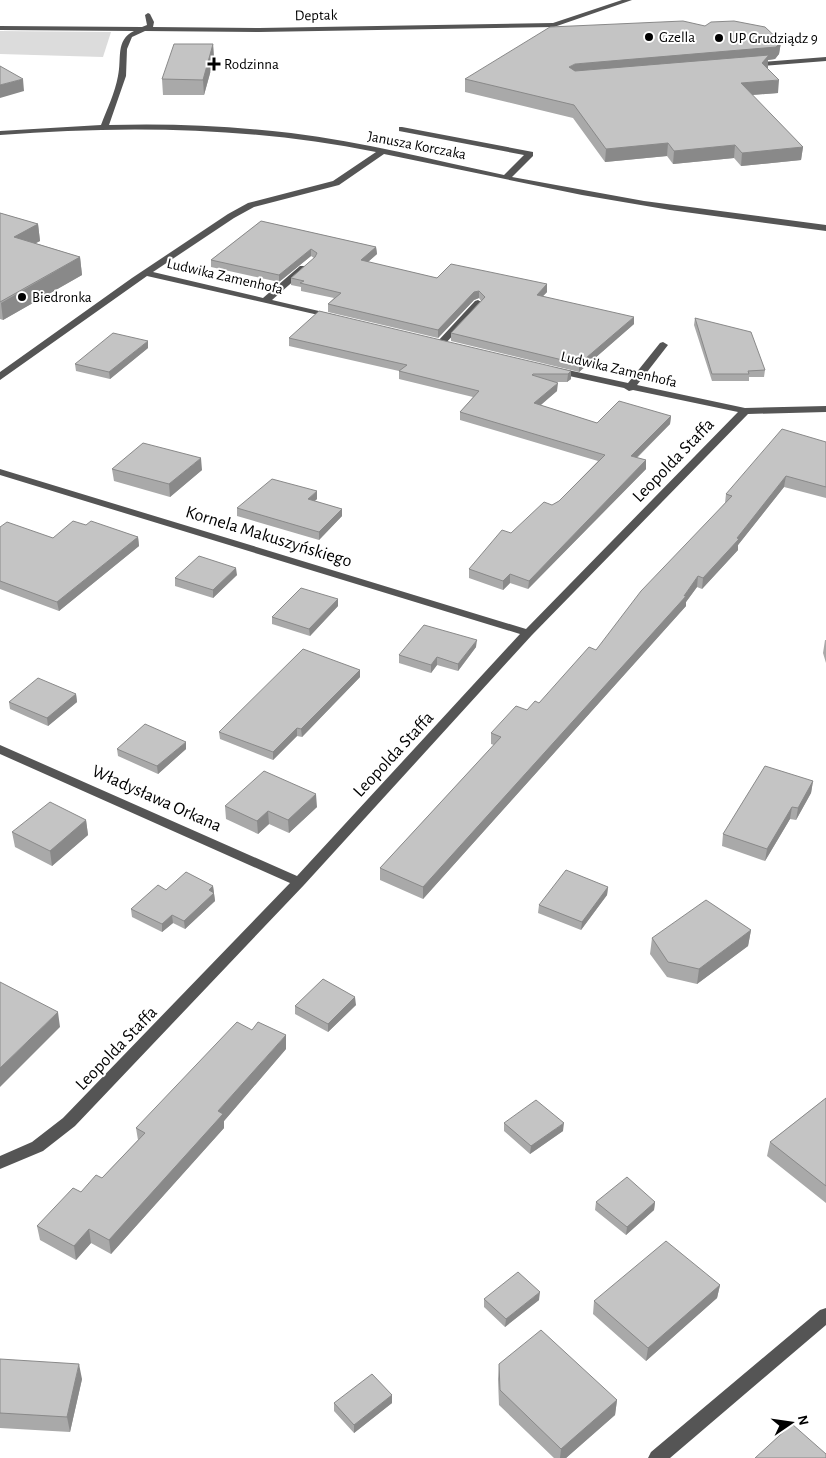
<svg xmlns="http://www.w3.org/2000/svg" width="826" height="1458" font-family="'Alegreya Sans',sans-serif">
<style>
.green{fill:#dcdcdc}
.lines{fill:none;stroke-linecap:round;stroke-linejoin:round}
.minor{fill:#555;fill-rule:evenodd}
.wall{fill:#a9a9a9}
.shaded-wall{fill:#898989}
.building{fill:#c4c4c4;stroke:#898989}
.poi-dot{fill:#000;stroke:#fff;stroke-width:2}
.labels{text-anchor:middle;stroke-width:4;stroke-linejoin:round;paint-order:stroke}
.far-street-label{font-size:15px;fill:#000;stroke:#fff}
.far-poi-label{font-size:15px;fill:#000;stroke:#fff;text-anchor:start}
.street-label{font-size:18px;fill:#000;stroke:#fff}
</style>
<rect width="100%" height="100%" fill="#fff"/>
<!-- green -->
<path class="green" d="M0 31 111 32 103 57 0 54Z"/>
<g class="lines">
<!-- minor -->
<path class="minor" d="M622 0H632L554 27 259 32 145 31 132 37 127 49 126 76 109 125C170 123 231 126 291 133 363 142 434 160 504 175L524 155 399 131V127H402L533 152V156L512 177 644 201 826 225V231L670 210 582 195 384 154 339 185 254 207 234 218 153 272 263 298 300 266H306V270L272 300 336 315V319L147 276 0 380V372L132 278 228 214 248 203 333 181 376 152C251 127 126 125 0 135V131L101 125C107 109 115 93 118 76 122 59 115 40 134 31L0 30V26L142 27 147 25 145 15 148 13 150 14 154 22 153 27 259 28 553 23Z
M826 57V61L751 67 747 65 751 63Z
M478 300 483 303 481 305 444 345H438V341L475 301Z
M663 342 668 345 637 385 745 408 826 406V412L748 414 532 635 304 885 75 1126 43 1151 0 1169V1156L32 1142 63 1118 290 883 0 754V745L297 876 520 634 0 475V469L526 629 738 412 633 390 629 391 624 388 551 372 549 370 554 367 628 383 660 343Z
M826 1308V1325L670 1458H648L651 1452 820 1310Z"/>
</g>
<!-- wall -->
<path class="wall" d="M781 42 779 54 775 59 768 60 767 68 778 93 752 95 803 147 801 160 741 166 734 158 673 164 667 156 605 162 573 118 465 92V79Z
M213 44 214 59 204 95H163L162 79Z
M0 213 38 224 40 241 35 243 80 257 82 275 3 320 0 319Z
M261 221 376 247 377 254 368 262 437 278 547 284V292L543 296 634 324 579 372 451 341V333L481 301 479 298 474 300 438 338 328 312V304L334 298 301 291V287L291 285V278L314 258 311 256 279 282 211 267V260Z
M695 318 765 370 764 377H749V381H712L694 325Z
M289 338 571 371V379L567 382H554L557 391 540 405 597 423 671 416 670 424 637 458 646 460V469L528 589 510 583 503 590 469 578V569L511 533 559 501 598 461 460 420V412L473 397 399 379V371L289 346Z
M148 348 110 379 76 371 75 364Z
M826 442V498L784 487 738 545V550L702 589 697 587 686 602V606L423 899 380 880V868L494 745 491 744V733L539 703 596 650 725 503 726 494Z
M112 469 202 470 170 497 114 481Z
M317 499 314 501 342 509V516L319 540 237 516V508Z
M86 525 138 537 139 546 59 611 0 589V527L53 538Z
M237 575 213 598 175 586V578Z
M338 606 310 636 272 624V617Z
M825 640H826V663L823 653Z
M476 647 458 671 437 665 431 673 399 663V655Z
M360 670V677L302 737 297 736 273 760 220 739 219 732Z
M76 694 77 702 48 726 10 709 9 702Z
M117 749H186L158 774 118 756Z
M813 781 811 793 796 820 790 819 765 861 722 846 723 834Z
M225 806 317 807 289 833 269 824 258 834 226 819Z
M86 820 88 835 52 866 15 847 12 832Z
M213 886 215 901 185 929 173 923 162 932 132 917 131 909 166 890Z
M608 887 607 895 581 930 538 913 539 905Z
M751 930 748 946 697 984 667 977 650 954 652 938Z
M356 1005 328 1032 295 1014V1006Z
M286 1049 224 1121V1128L111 1254 91 1243 76 1260 40 1240 37 1226 102 1178 138 1140 136 1128Z
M826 1098V1203L767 1156 770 1142Z
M504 1123 563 1131 530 1154 504 1131Z
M596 1202H655L654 1210 626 1235 595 1210Z
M720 1285 717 1298 646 1361 593 1314 594 1301Z
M484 1299 539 1300 505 1327 484 1307Z
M0 1359 82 1379 70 1432 0 1428Z
M499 1364 617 1400 615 1415 566 1458H554L499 1405 498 1379Z
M392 1395V1403L354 1433 334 1411V1403Z"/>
<!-- shaded-wall -->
<path class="shaded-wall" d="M781 42 779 54 775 59 768 60V68L568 79 569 67 575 64Z
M213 44 214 59 204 95 203 80Z
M23 79 24 91 0 98V85Z
M779 80 778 93 739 96 741 83Z
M668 143 667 156 605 162 606 149Z
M735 145 734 158 673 164 674 151Z
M803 147 801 160 741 166 742 153Z
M38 224 40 241 16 254 14 237Z
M376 247 377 254 362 267 361 260Z
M311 249V256L279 282V275Z
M80 257 82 275 3 320 1 303Z
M547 284V292L537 302V295Z
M479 291V298L474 300 438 338V330L474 292Z
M634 317V324L579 372V364Z
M148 341V348L110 379 109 372Z
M571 371V379L567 382 568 374Z
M558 383 557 391 534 411V403Z
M671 416 670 424 630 464 631 456Z
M201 458 202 470 170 497 169 484Z
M646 460V469L528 589 529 581Z
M786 476 784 487 738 545V550L702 589 703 578 737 538Z
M317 491V499L308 507V499Z
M342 509V516L319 540V532Z
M138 537 139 546 59 611 57 602Z
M236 568 237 575 213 598V590Z
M510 574V583L503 590V581Z
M698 576 697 587 686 602V606L423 899V887L684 596Z
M338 599V606L310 636 309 629Z
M477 640 476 647 458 671V664Z
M437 657V665L431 673V665Z
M360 670V677L302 737 301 729Z
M76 694 77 702 48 726 47 718Z
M297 728V736L273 760V752Z
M186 742V749L158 774 157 766Z
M813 781 811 793 796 820 798 808Z
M316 794 317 807 289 833 288 820Z
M792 807 790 819 765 861 767 849Z
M268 811 269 824 258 834 257 821Z
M86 820 88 835 52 866 50 851Z
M213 886 215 901 185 929 184 921 209 890Z
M608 887 607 895 581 930 582 922Z
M172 915 173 923 162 932V924Z
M751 930 748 946 697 984 699 969Z
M355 997 356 1005 328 1032V1024Z
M58 1012 60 1027 0 1087V1068Z
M286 1035V1049L224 1121V1128L111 1254 109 1240 218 1111Z
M564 1123 563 1131 530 1154 531 1146Z
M655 1202 654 1210 626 1235 627 1227Z
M89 1229 91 1243 76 1260 74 1246Z
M720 1285 717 1298 646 1361 648 1348Z
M540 1292 539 1300 505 1327 506 1319Z
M79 1364 82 1379 70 1432 67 1417Z
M392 1395V1403L354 1433V1425Z
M617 1400 615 1415 566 1458H560L561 1449Z"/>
<!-- building -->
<path class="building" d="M683 21 705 26 711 22 734 21 765 27 781 42 776 47 575 64 569 67 575 71 769 55 762 63 779 80 741 83 803 147 742 153 735 145 674 151 668 143 606 149 574 105 465 79 550 27Z
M174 44H213L203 80 162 79Z
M0 66 23 79 0 85Z
M0 213 38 224 14 237 80 257 0 302Z
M261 221 376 247 361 260 437 278 451 264 485 271 547 284 537 295 634 317 579 364 451 333 485 297 479 291 474 292 438 330 328 304 341 293 300 283 304 281 291 278 315 257 317 253 311 249 279 275 211 260Z
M319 311 571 371 568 374H533L532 375 558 383 534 403 597 423 619 401 671 416 631 456 646 460 529 581 510 574 503 581 469 569 502 530 511 533 544 502 552 505 559 501 605 455 460 412 479 391 399 371 407 365 289 338Z
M695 318 751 332 765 370 748 371 749 374H712Z
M113 333 148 341 109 372 75 364Z
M782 429 826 442V487L786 476 737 538 739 539 703 578 698 576 684 596 687 595 423 887 380 868 501 737 491 733 516 706 527 710 535 701 539 703 589 647 596 650 641 591 732 496 726 494Z
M143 443 201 458 169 484 112 469Z
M272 479 317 491 308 499 342 509 319 532 237 508Z
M73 521 86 525 91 521 138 537 57 602 0 581V527L7 522 53 538Z
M199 556 236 568 213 590 175 578Z
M301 588 338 599 309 629 272 617Z
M424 625 477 640 458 664 437 657 431 665 399 655Z
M303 649 360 670 301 729 297 728 273 752 219 732Z
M38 678 76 694 47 718 9 702Z
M145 724 186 742 157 766 117 749Z
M765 766 813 781 798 808 792 807 767 849 723 834Z
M264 771 316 794 288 820 268 811 257 821 225 806Z
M50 802 86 820 50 851 12 832Z
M566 870 608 887 582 922 539 905Z
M186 872 213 886 209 890 214 893 184 921 172 915 162 924 131 909 158 885 166 890Z
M706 900 751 930 699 969 668 962 652 938Z
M323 979 355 997 328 1024 295 1006Z
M0 982 58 1012 0 1068Z
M237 1022 252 1030 258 1022 286 1035 218 1111 223 1114 109 1240 89 1229 74 1246 37 1226 73 1188 81 1192 96 1175 102 1178 145 1133 136 1128Z
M826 1098V1186L770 1142Z
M536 1100 564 1123 531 1146 504 1123Z
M627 1177 655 1202 627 1227 596 1202Z
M666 1241 720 1285 648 1348 594 1301Z
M518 1272 540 1292 506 1319 484 1299Z
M541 1330 617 1400 561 1449 500 1390 499 1364Z
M0 1359 79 1364 67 1417 0 1413Z
M372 1374 392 1395 354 1425 334 1403Z
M792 1424 826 1454V1458H755Z"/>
<!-- markers -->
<g class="poi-dot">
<circle cx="649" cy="37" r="5"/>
<circle cx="719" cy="38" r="5"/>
<path d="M211.5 56.5h5v5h5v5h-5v5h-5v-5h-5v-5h5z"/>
<circle cx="22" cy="297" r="5"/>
</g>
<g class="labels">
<!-- far-street labels -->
<g class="far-street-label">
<text transform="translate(316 15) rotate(-1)" y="5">Deptak</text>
<text transform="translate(417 145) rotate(11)" y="5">Janusza Korczaka</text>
<text transform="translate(225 276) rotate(13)" y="5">Ludwika Zamenhofa</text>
<text transform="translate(619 369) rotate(13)" y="5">Ludwika Zamenhofa</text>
</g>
<!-- far-poi labels -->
<g class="far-poi-label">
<text x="659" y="42">Gzella</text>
<text x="729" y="43">UP Grudziądz 9</text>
<text x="224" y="69">Rodzinna</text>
<text x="32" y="302">Biedronka</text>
</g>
<!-- street labels -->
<g class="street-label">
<text transform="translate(673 460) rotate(-46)" y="6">Leopolda Staffa</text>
<text transform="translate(269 536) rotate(17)" y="6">Kornela Makuszyńskiego</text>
<text transform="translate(393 754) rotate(-47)" y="6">Leopolda Staffa</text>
<text transform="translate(157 798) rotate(24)" y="6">Władysława Orkana</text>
<text transform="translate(116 1048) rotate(-46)" y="6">Leopolda Staffa</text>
</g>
</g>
<!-- north arrow -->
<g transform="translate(791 1423) rotate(77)" stroke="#ffffff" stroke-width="4" paint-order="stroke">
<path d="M0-4L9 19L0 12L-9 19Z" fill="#000000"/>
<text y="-8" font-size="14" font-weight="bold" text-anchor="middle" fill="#000000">N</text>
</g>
</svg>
